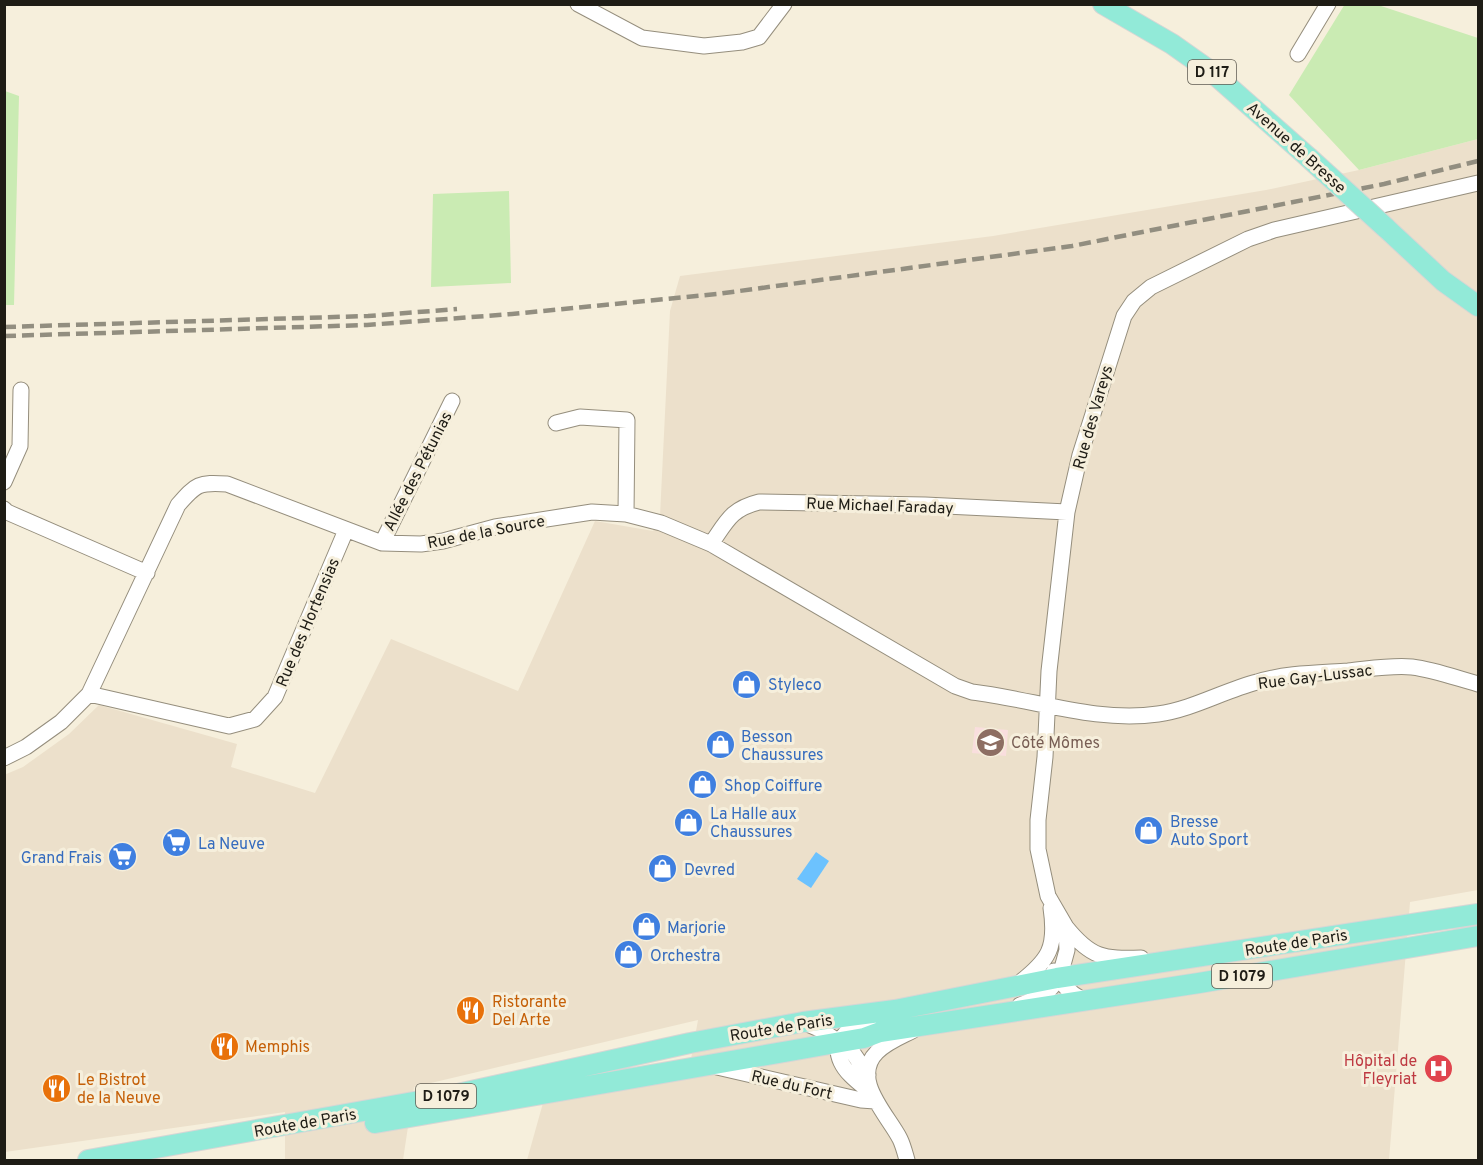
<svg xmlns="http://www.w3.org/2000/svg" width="1483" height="1165" font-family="Overpass,sans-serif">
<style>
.commercial{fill:#ece0cb}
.education{fill:#f9dede}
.green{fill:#caebb3}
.water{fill:#6cc2fe}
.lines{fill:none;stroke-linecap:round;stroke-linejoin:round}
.minor-casing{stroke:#958e7d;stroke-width:17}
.major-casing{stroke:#d6d6d5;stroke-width:22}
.minor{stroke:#fff;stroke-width:15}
.major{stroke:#92ead8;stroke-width:20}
.rail{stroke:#928e80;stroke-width:4.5;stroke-dasharray:12 6;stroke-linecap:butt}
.major-bridge-casing{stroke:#d6d6d5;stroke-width:22;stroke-linecap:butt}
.major-bridge{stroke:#92ead8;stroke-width:20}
.labels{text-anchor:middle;stroke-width:6;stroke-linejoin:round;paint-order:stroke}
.shield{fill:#f6efdc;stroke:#5f5b51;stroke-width:1.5}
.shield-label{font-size:15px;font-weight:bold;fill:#1e1c15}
.street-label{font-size:16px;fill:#1e1c15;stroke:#f6efdc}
.shop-label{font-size:16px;fill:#366cbe;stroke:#f6efdc;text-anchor:start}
.education-label{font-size:16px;fill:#785e54;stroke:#f6efdc;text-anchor:start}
.food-label{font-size:16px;fill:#c56008;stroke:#f6efdc;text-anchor:start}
.health-label{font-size:16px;fill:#be3a42;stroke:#f6efdc;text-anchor:end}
</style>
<rect width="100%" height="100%" fill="#f6efdc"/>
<!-- commercial -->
<path class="commercial" d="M1478 139V890L1410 902 1389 1160H527L543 1103 688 1076 698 1020 414 1087 403 1160H285V1112L5 1152 4 775 23 767 69 734 99 705 237 744 231 767 315 793 391 639 518 691 595 521 653 531 660 516 670 311 680 276 993 236 1266 190 1359 170Z"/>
<!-- education -->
<path class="education" d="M975 727 1008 730 1006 756 972 753Z"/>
<!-- green -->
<path class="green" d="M1345 4 1378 5 1478 38V139L1359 170 1289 95Z
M5 91 19 96 14 305H5Z
M509 191 511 283 431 287 433 194Z"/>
<!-- water -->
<path class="water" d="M816 852 829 861 811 888 797 879Z"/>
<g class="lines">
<defs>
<path id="minor" d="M578 4 642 38 704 46 742 42 759 37 784 4
M1298 54 1328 4
M556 423 580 417 627 420 626 514
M4 482 20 446 21 390
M4 509 7 512 147 573
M382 543 452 401
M711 544C727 521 731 509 759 502L925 505 1067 512
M89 694 229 726 255 719 275 697 346 530
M4 758 26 747 61 722 89 694 178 505C196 484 199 482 227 484L382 543 421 544 443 541 495 527 592 512 626 514 661 523 711 544 955 686 972 692C1033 699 1096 723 1158 714 1193 709 1223 691 1257 682 1286 673 1318 673 1348 671 1369 669 1391 665 1412 667 1435 670 1456 678 1478 684
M1066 927C1091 958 1103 959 1141 958
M1054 971C1061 985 1070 993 1083 1000
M1018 984C1049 960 1057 948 1051 908
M1020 1005 1043 996 1052 987 1061 972 1067 950 1066 927 1048 896 1038 849V820L1045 757 1049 671 1067 512 1080 455 1124 316 1134 301 1151 287 1248 239 1274 230 1478 183
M803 1022 821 1030 851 1050 868 1075
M717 1067 861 1100 875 1101
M871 1093C861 1084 847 1075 841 1062 830 1038 853 1024 873 1020
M907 1160C905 1153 903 1145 900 1139 888 1115 850 1079 877 1052 887 1042 900 1037 912 1031"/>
<path id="major" d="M1103 4 1172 44 1213 73 1308 157
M1386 228 1443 281 1478 306
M375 1123 864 1038 880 1032 1199 983 1478 936
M88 1160 453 1095 690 1043 803 1022 895 1010 1057 978 1478 914"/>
</defs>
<!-- minor casing -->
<use href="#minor" class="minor-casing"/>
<!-- major casing -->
<use href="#major" class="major-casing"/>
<!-- minor -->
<use href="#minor" class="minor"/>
<!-- major -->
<use href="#major" class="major"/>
<!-- rail -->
<path class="rail" d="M4 327 368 316 457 309
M4 336 367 325 512 314 717 294 1072 246 1384 184 1478 161"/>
<defs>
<path id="major-bridge" d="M1308 157 1386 228"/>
</defs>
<!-- major-bridge casing -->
<use href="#major-bridge" class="major-bridge-casing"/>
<!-- major-bridge -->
<use href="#major-bridge" class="major-bridge"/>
</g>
<!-- icons -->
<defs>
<symbol id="shop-disc" viewBox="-11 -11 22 22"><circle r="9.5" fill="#3f7fe0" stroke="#f6efdc"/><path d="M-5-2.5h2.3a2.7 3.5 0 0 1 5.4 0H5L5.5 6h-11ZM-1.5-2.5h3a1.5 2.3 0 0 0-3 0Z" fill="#fff"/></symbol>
<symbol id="school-disc" viewBox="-11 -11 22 22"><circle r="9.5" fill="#8d6e63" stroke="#f6efdc"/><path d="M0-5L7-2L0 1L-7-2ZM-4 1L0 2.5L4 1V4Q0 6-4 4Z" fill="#fff"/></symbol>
<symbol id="supermarket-disc" viewBox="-11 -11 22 22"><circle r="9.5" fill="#3f7fe0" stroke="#f6efdc"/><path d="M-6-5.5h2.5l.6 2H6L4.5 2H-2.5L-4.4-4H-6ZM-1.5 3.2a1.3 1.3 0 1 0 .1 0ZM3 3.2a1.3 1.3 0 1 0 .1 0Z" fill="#fff"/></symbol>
<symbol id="restaurant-disc" viewBox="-11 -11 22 22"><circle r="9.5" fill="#e8710a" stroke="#f6efdc"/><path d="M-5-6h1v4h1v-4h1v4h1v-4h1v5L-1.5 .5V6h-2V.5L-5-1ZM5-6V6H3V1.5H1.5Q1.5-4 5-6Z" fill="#fff"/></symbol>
<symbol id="hospital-disc" viewBox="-11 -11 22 22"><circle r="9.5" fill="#e0444e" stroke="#f6efdc"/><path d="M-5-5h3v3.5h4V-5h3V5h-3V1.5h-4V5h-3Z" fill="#fff"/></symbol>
</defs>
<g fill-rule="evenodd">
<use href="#shop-disc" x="730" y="668" width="33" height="33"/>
<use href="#school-disc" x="974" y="726" width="33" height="33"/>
<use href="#shop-disc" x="704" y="728" width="33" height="33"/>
<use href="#shop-disc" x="686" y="768" width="33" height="33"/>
<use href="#shop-disc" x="672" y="806" width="33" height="33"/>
<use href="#shop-disc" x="1132" y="814" width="33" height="33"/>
<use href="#supermarket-disc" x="160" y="826" width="33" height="33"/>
<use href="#supermarket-disc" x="106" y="840" width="33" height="33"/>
<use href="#shop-disc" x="646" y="852" width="33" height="33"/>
<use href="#shop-disc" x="630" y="910" width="33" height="33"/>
<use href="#shop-disc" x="612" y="938" width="33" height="33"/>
<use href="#restaurant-disc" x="454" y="994" width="33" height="33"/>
<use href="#restaurant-disc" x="208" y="1030" width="33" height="33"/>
<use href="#hospital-disc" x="1422" y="1052" width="33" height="33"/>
<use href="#restaurant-disc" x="40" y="1072" width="33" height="33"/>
</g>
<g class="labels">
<!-- shield labels -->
<g class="shield">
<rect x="1188" y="60" width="48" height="24" rx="4.5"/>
<rect x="1212" y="964" width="60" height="24" rx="4.5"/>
<rect x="416" y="1084" width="60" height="24" rx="4.5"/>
</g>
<g class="shield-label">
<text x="1212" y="77">D 117</text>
<text x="1242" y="981">D 1079</text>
<text x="446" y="1101">D 1079</text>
</g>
<!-- street labels -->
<g class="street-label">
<text transform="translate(1297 147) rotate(42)" y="6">Avenue de Bresse</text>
<text transform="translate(1092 417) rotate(-74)" y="6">Rue des Vareys</text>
<text transform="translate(417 471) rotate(-63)" y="6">Allée des Pétunias</text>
<text transform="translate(880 505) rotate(2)" y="6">Rue Michael Faraday</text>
<text transform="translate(486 531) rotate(-11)" y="6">Rue de la Source</text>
<text transform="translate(307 622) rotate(-67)" y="6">Rue des Hortensias</text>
<text transform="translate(1315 676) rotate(-7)" y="6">Rue Gay-Lussac</text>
<text transform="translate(1296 942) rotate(-9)" y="6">Route de Paris</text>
<text transform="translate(781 1027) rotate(-9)" y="6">Route de Paris</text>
<text transform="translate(792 1084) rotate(13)" y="6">Rue du Fort</text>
<text transform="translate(305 1122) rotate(-10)" y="6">Route de Paris</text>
</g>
<!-- shop labels -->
<g class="shop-label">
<text x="768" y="690">Styleco</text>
<text x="741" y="742">Besson<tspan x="741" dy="18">Chaussures</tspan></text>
<text x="724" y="791">Shop Coiffure</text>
<text x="710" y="819">La Halle aux<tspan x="710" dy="18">Chaussures</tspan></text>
<text x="1170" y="827">Bresse<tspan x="1170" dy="18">Auto Sport</tspan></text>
<text x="198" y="849">La Neuve</text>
<text x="102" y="863" text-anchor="end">Grand Frais</text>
<text x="684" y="875">Devred</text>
<text x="667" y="933">Marjorie</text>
<text x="650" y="961">Orchestra</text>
</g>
<!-- education labels -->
<g class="education-label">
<text x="1011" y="748">Côté Mômes</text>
</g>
<!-- food labels -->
<g class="food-label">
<text x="492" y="1007">Ristorante<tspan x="492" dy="18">Del Arte</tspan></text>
<text x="245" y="1052">Memphis</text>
<text x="77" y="1085">Le Bistrot<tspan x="77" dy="18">de la Neuve</tspan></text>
</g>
<!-- health labels -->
<g class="health-label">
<text x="1417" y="1066">Hôpital de<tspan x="1417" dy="18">Fleyriat</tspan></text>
</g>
</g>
<!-- border -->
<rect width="1483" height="1165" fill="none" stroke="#1e1c15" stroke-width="12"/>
</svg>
